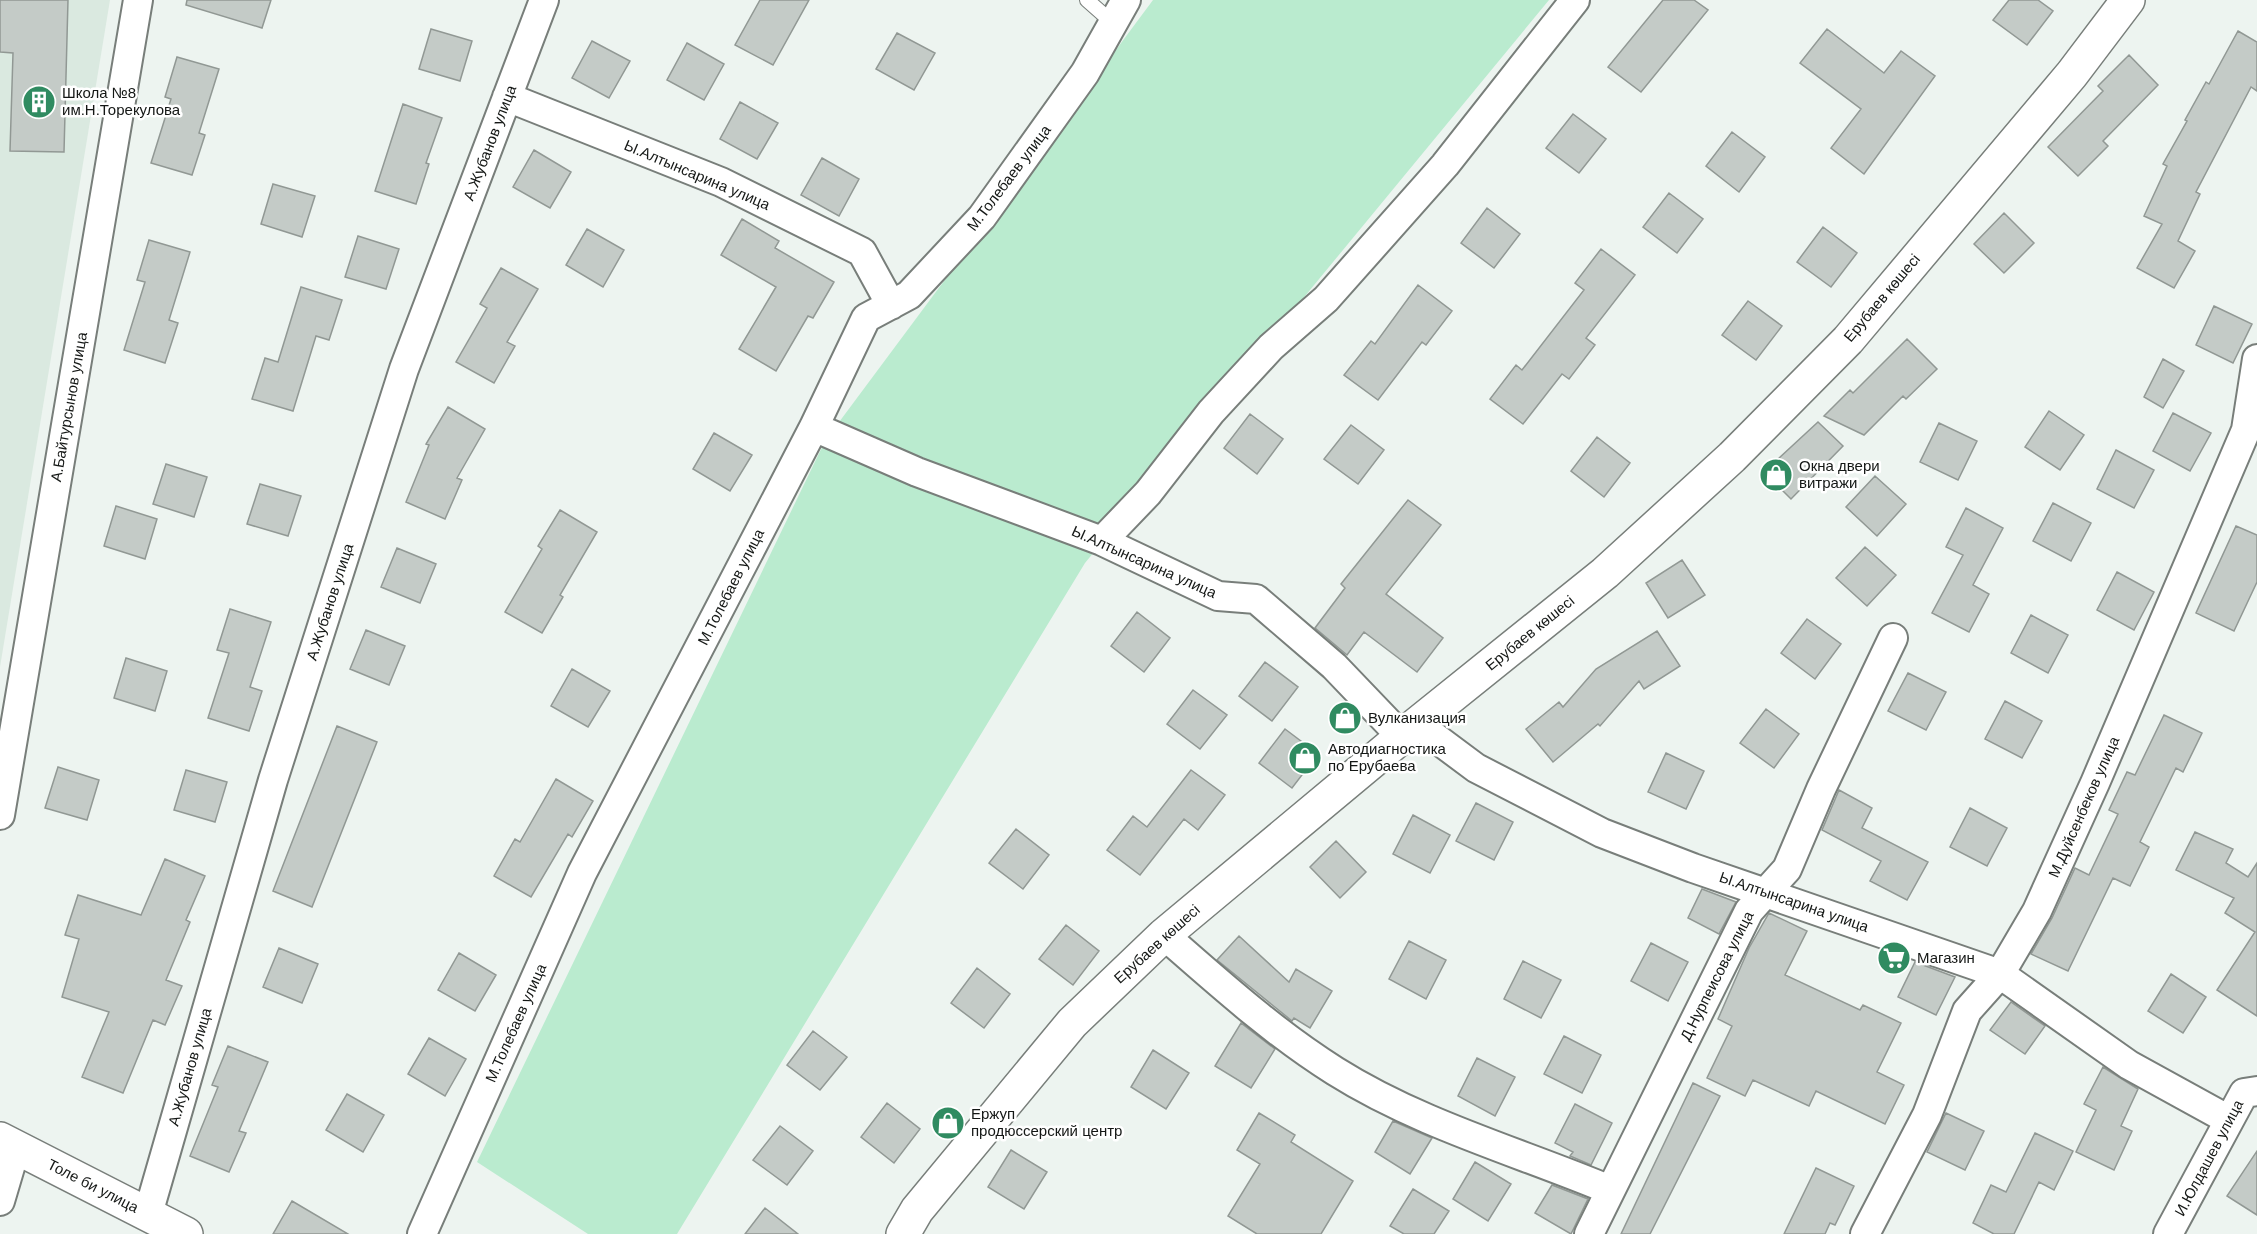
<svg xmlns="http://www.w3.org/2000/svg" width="2257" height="1234" font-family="Helvetica,sans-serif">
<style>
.built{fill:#dae9e0}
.green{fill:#baebcf}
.building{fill:#c4cbc7;stroke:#919894;stroke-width:1.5}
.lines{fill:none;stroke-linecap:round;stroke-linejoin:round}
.service-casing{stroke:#787e7a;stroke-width:16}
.minor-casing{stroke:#787e7a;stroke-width:32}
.tertiary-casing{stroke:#787e7a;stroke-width:36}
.secondary-casing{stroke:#787e7a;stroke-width:36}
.service{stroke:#fff;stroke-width:14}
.minor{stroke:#fff;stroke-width:28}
.tertiary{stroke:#fff;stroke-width:33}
.secondary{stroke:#fff;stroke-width:33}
.labels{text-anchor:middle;stroke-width:5;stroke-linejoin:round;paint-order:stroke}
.poi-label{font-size:15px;fill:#141715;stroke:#fff;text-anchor:start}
.street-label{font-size:15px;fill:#141715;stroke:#fff}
</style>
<rect width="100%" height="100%" fill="#edf4f0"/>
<!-- built -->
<path class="built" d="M0 0H110L0 667Z"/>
<!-- green -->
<path class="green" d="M1153 0H1549L1085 563 677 1234H588L477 1162 825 441Z"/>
<!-- building -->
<path class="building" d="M0 0H68L64 152 10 151 13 53 0 52Z
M187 0H271L262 28 186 5Z
M760 0H809L773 65 735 45Z
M1663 0H1694L1708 10 1641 92 1608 67Z
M2009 0H2038L2053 11 2027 45 1993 20Z
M431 29 472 41 460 81 419 69Z
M1827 29 1884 73 1901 51 1935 76 1864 174 1831 148 1861 109 1800 63Z
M2238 31 2257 42V91L2251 87 2196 192 2200 194 2178 241 2195 251 2174 288 2137 268 2162 224 2144 216 2167 166 2163 164 2187 121 2185 120 2206 82 2209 84Z
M897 33 935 53 914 90 876 69Z
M592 41 630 61 609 98 572 78Z
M687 43 724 64 704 100 667 80Z
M2129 55 2158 85 2103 141 2108 146 2078 176 2048 147 2103 91 2098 86Z
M177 57 219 69 199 133 205 135 192 175 151 163 171 99 165 97Z
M740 102 778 123 757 159 720 139Z
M403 104 442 118 426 163 429 164 416 204 375 191Z
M1573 114 1606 139 1579 173 1546 148Z
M1732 132 1765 157 1739 192 1706 166Z
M534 150 571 172 550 208 513 187Z
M822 158 859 179 839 216 801 195Z
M273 184 315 196 302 237 261 224Z
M1669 193 1703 219 1677 253 1643 227Z
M1487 208 1520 234 1494 268 1461 243Z
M2004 213 2034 243 2004 273 1974 244Z
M742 219 779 241 775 248 834 282 813 318 808 316 776 371 739 349 776 287 721 255Z
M1823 227 1857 253 1831 287 1797 262Z
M587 229 624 250 603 287 566 265Z
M358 236 399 249 386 289 345 277Z
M149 240 190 252 169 320 178 323 165 363 124 350 145 282 137 280Z
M1601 249 1635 275 1586 338 1595 345 1569 379 1562 374 1523 424 1490 399 1516 365 1522 370 1584 290 1575 283Z
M501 268 538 289 507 342 515 346 494 383 456 362 487 308 480 304Z
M1418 285 1452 311 1426 345 1422 342 1378 400 1344 375 1371 341 1375 344Z
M301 287 342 300 329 340 316 336 293 411 252 399 265 358 278 362Z
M1748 301 1782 326 1756 360 1722 335Z
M2214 306 2252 324 2233 363 2196 345Z
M1907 339 1937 369 1906 399 1903 396 1864 435 1824 416 1850 390 1853 393Z
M2163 359 2184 371 2163 408 2144 397Z
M448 407 485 429 457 478 462 480 445 519 406 502 429 445 426 444Z
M2049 411 2084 435 2060 470 2025 447Z
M2173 413 2211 433 2190 471 2153 451Z
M1250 414 1283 439 1257 474 1224 448Z
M1818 422 1843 446 1791 499 1764 472Z
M1939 423 1977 441 1958 480 1920 462Z
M1351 425 1384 450 1358 484 1324 459Z
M714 433 752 455 730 491 693 469Z
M1597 437 1630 463 1604 497 1571 471Z
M2116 450 2154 470 2134 508 2097 489Z
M166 464 207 477 194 517 153 504Z
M1875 476 1906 504 1877 536 1846 507Z
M260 484 301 496 288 536 247 524Z
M1408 500 1441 525 1386 594 1443 638 1417 672 1364 632 1347 655 1315 628 1345 588 1341 584Z
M2053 503 2091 523 2071 561 2033 541Z
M116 506 157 519 145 559 104 546Z
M1966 508 2003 528 1973 585 1989 594 1969 632 1932 613 1963 555 1946 547Z
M560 510 597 532 560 595 563 597 542 633 505 612 542 549 538 546Z
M2236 526 2257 535V582L2234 631 2196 613Z
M1865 547 1896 575 1867 606 1836 578Z
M397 548 436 564 420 603 381 587Z
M1682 560 1705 595 1668 618 1646 583Z
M2117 572 2154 592 2134 630 2097 610Z
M230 609 271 622 250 687 262 691 249 731 208 718 229 653 217 650Z
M1137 612 1170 638 1144 672 1111 646Z
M2031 615 2068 635 2048 673 2011 653Z
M1807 619 1841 644 1815 679 1781 653Z
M366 630 405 646 389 685 350 669Z
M1657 631 1680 666 1644 689 1639 681 1600 726 1598 724 1553 762 1526 729 1559 702 1563 707 1596 669Z
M126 658 167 671 155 711 114 698Z
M1265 662 1298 687 1272 721 1239 696Z
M572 669 610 691 588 727 551 706Z
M1908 673 1946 692 1926 730 1888 711Z
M1193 690 1227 715 1200 749 1167 724Z
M2005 701 2042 721 2022 758 1985 739Z
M1766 709 1799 734 1774 768 1740 743Z
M2164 715 2202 733 2183 772 2176 768 2140 842 2149 847 2130 886 2113 878 2068 971 2031 954 2052 918 2075 868 2089 875 2118 814 2109 810 2127 772 2135 775Z
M337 726 377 742 312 907 273 891Z
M1285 729 1318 754 1292 788 1259 763Z
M1666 753 1704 771 1686 809 1648 792Z
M58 767 99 780 87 820 45 808Z
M186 770 227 782 215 822 174 810Z
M1191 770 1225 795 1198 830 1184 819 1140 875 1107 850 1133 816 1147 827Z
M556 779 593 801 572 837 568 834 531 897 494 876 515 839 520 842Z
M1839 790 1872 808 1862 828 1928 862 1907 900 1870 881 1881 861 1822 830Z
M1476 803 1513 822 1494 860 1456 841Z
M1970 808 2007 828 1987 866 1950 847Z
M1413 815 1450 835 1430 873 1393 854Z
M1016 829 1049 855 1023 889 989 863Z
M2195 832 2233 849 2226 863 2248 877 2257 863V1016L2217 990 2255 932 2225 913 2234 898 2176 870Z
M1336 841 1366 872 1340 898 1310 867Z
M165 859 205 876 186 920 190 922 166 980 182 986 165 1025 153 1020 123 1093 82 1077 109 1012 62 997 79 939 65 935 78 895 141 915Z
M1702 889 1736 902 1719 934 1688 918Z
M1769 913 1807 931 1785 975 1860 1010 1863 1005 1901 1023 1877 1072 1904 1085 1885 1124 1816 1091 1809 1106 1753 1080 1745 1096 1707 1078 1732 1026 1718 1019 1749 948Z
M1066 925 1099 951 1073 985 1039 959Z
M1239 936 1289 982 1296 969 1332 991 1310 1028 1294 1018 1292 1021 1217 960Z
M1409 941 1446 960 1426 999 1389 979Z
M1651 943 1688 962 1668 1001 1631 981Z
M279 948 318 964 302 1003 263 987Z
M459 953 496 975 475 1011 438 990Z
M1523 961 1561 980 1541 1018 1504 999Z
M1915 962 1955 977 1936 1015 1898 997Z
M977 968 1010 994 984 1028 951 1003Z
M2171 974 2206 997 2183 1033 2148 1011Z
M2011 1002 2045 1026 2025 1054 1990 1030Z
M1241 1023 1275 1049 1251 1088 1215 1066Z
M813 1031 847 1057 820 1090 787 1065Z
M1564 1036 1601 1055 1582 1093 1544 1074Z
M429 1038 466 1059 445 1096 408 1074Z
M228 1046 268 1062 239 1131 246 1133 229 1172 190 1156 218 1087 212 1085Z
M1153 1050 1189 1073 1166 1109 1131 1087Z
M1477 1058 1515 1077 1495 1116 1458 1096Z
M2103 1067 2138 1089 2121 1126 2132 1131 2114 1170 2076 1152 2096 1110 2084 1104Z
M1693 1083 1720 1096 1650 1234H1621Z
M347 1094 384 1115 363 1152 326 1130Z
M887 1103 920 1129 894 1163 861 1137Z
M1575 1104 1612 1123 1591 1165 1570 1156 1573 1152 1555 1143Z
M1259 1113 1295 1135 1291 1142 1353 1181 1321 1234H1257L1228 1216 1260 1164 1237 1150Z
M1946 1113 1984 1131 1965 1170 1927 1152Z
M1393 1121 1432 1138 1410 1174 1375 1152Z
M780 1126 813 1151 787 1185 753 1160Z
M2035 1133 2073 1151 2054 1190 2039 1182 2014 1234H1994L1973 1223 1991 1185 2006 1192Z
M1011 1150 1047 1172 1024 1209 988 1187Z
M2257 1151V1215L2227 1196Z
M1475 1162 1511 1184 1488 1221 1453 1199Z
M1816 1168 1854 1186 1835 1225 1830 1223 1825 1234H1784Z
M1552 1185 1588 1199 1571 1234 1535 1213Z
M1413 1189 1449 1211 1434 1234H1404L1390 1226Z
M292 1201 348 1234H273Z
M765 1208 798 1234H745Z"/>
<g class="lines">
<defs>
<path id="service" d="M1087 0 1113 23"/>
<path id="minor" d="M507 97 721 182 862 252 891 305
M814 427 917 472 1102 541 1218 596 1256 599 1334 666 1402 737
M1102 541 1148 493 1211 412 1271 347 1326 299 1445 165 1575 0
M1417 724 1476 768 1602 833 1693 868 2000 974 2129 1065 2229 1120
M0 815 138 0
M1164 935C1219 983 1273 1032 1335 1071 1419 1124 1519 1152 1610 1190
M0 1201 16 1147
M148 1214 273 780 404 369 544 0
M422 1234 582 873 814 427 866 318 909 295 982 217 1085 73 1126 0
M1589 1234 1749 911 1787 869 1821 789 1893 638
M1865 1234 1927 1115 1967 1011 2000 974 2037 911 2095 783 2246 430 2257 359
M2168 1234 2244 1093 2257 1091"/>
<path id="tertiary" d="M0 1139 186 1234"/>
<path id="secondary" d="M903 1234 917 1210 1072 1023 1164 935 1417 724 1605 573 1732 457 1848 340 2072 74 2128 0"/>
</defs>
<!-- service casing -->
<use href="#service" class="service-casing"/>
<!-- minor casing -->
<use href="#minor" class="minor-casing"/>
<!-- tertiary casing -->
<use href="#tertiary" class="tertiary-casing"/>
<!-- secondary casing -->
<use href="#secondary" class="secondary-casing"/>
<!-- service -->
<use href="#service" class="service"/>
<!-- minor -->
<use href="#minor" class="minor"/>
<!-- tertiary -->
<use href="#tertiary" class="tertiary"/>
<!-- secondary -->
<use href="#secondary" class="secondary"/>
</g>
<!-- icons -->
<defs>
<symbol id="building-disc" viewBox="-11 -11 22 22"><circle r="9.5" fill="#308b61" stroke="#fff"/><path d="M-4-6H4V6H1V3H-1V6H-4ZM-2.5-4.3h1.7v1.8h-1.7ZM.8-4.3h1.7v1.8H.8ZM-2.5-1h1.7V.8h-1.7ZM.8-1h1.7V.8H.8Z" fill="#fff"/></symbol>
<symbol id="shop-disc" viewBox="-11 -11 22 22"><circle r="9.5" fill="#308b61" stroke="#fff"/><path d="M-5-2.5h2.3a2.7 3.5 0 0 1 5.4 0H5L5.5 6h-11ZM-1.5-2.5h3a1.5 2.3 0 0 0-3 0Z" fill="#fff"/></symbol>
<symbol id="supermarket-disc" viewBox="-11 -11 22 22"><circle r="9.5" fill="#308b61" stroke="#fff"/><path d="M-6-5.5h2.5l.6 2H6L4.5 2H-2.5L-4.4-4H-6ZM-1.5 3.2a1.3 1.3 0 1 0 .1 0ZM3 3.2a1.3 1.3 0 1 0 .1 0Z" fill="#fff"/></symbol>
</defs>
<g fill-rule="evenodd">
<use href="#building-disc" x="20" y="83" width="38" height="38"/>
<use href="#shop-disc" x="1757" y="456" width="38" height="38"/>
<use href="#shop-disc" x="1326" y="699" width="38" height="38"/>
<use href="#shop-disc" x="1286" y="739" width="38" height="38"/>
<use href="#supermarket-disc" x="1875" y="939" width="38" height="38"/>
<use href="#shop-disc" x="929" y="1104" width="38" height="38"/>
</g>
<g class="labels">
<!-- poi labels -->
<g class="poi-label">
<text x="62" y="98">Школа №8<tspan x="62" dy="17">им.Н.Торекулова</tspan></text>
<text x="1799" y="471">Окна двери<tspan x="1799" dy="17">витражи</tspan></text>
<text x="1368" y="723">Вулканизация</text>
<text x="1328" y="754">Автодиагностика<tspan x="1328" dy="17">по Ерубаева</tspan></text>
<text x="1917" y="963">Магазин</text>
<text x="971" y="1119">Ержуп<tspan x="971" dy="17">продюссерский центр</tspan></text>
</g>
<!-- street labels -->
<g class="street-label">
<text transform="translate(490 143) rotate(-69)" y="5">А.Жубанов улица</text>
<text transform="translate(697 175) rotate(23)" y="5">Ы.Алтынсарина улица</text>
<text transform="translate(1009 178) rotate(-53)" y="5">М.Толебаев улица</text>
<text transform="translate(1882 298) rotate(-50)" y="5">Ерубаев көшесі</text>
<text transform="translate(69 407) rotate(-80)" y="5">А.Байтурсынов улица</text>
<text transform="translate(1144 562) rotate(24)" y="5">Ы.Алтынсарина улица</text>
<text transform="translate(731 587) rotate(-63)" y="5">М.Толебаев улица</text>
<text transform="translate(330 602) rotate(-72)" y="5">А.Жубанов улица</text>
<text transform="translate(1530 633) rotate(-39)" y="5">Ерубаев көшесі</text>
<text transform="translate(2084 807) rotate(-66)" y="5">М.Дуйсенбеков улица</text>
<text transform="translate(1794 902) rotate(19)" y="5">Ы.Алтынсарина улица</text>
<text transform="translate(1157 944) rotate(-42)" y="5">Ерубаев көшесі</text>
<text transform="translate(1717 976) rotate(-63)" y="5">Д.Нурпеисова улица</text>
<text transform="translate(516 1023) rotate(-66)" y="5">М.Толебаев улица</text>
<text transform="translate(190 1067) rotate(-74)" y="5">А.Жубанов улица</text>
<text transform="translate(2209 1158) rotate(-62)" y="5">И.Юлдашев улица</text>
<text transform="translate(93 1186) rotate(27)" y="5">Толе би улица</text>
</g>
</g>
</svg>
